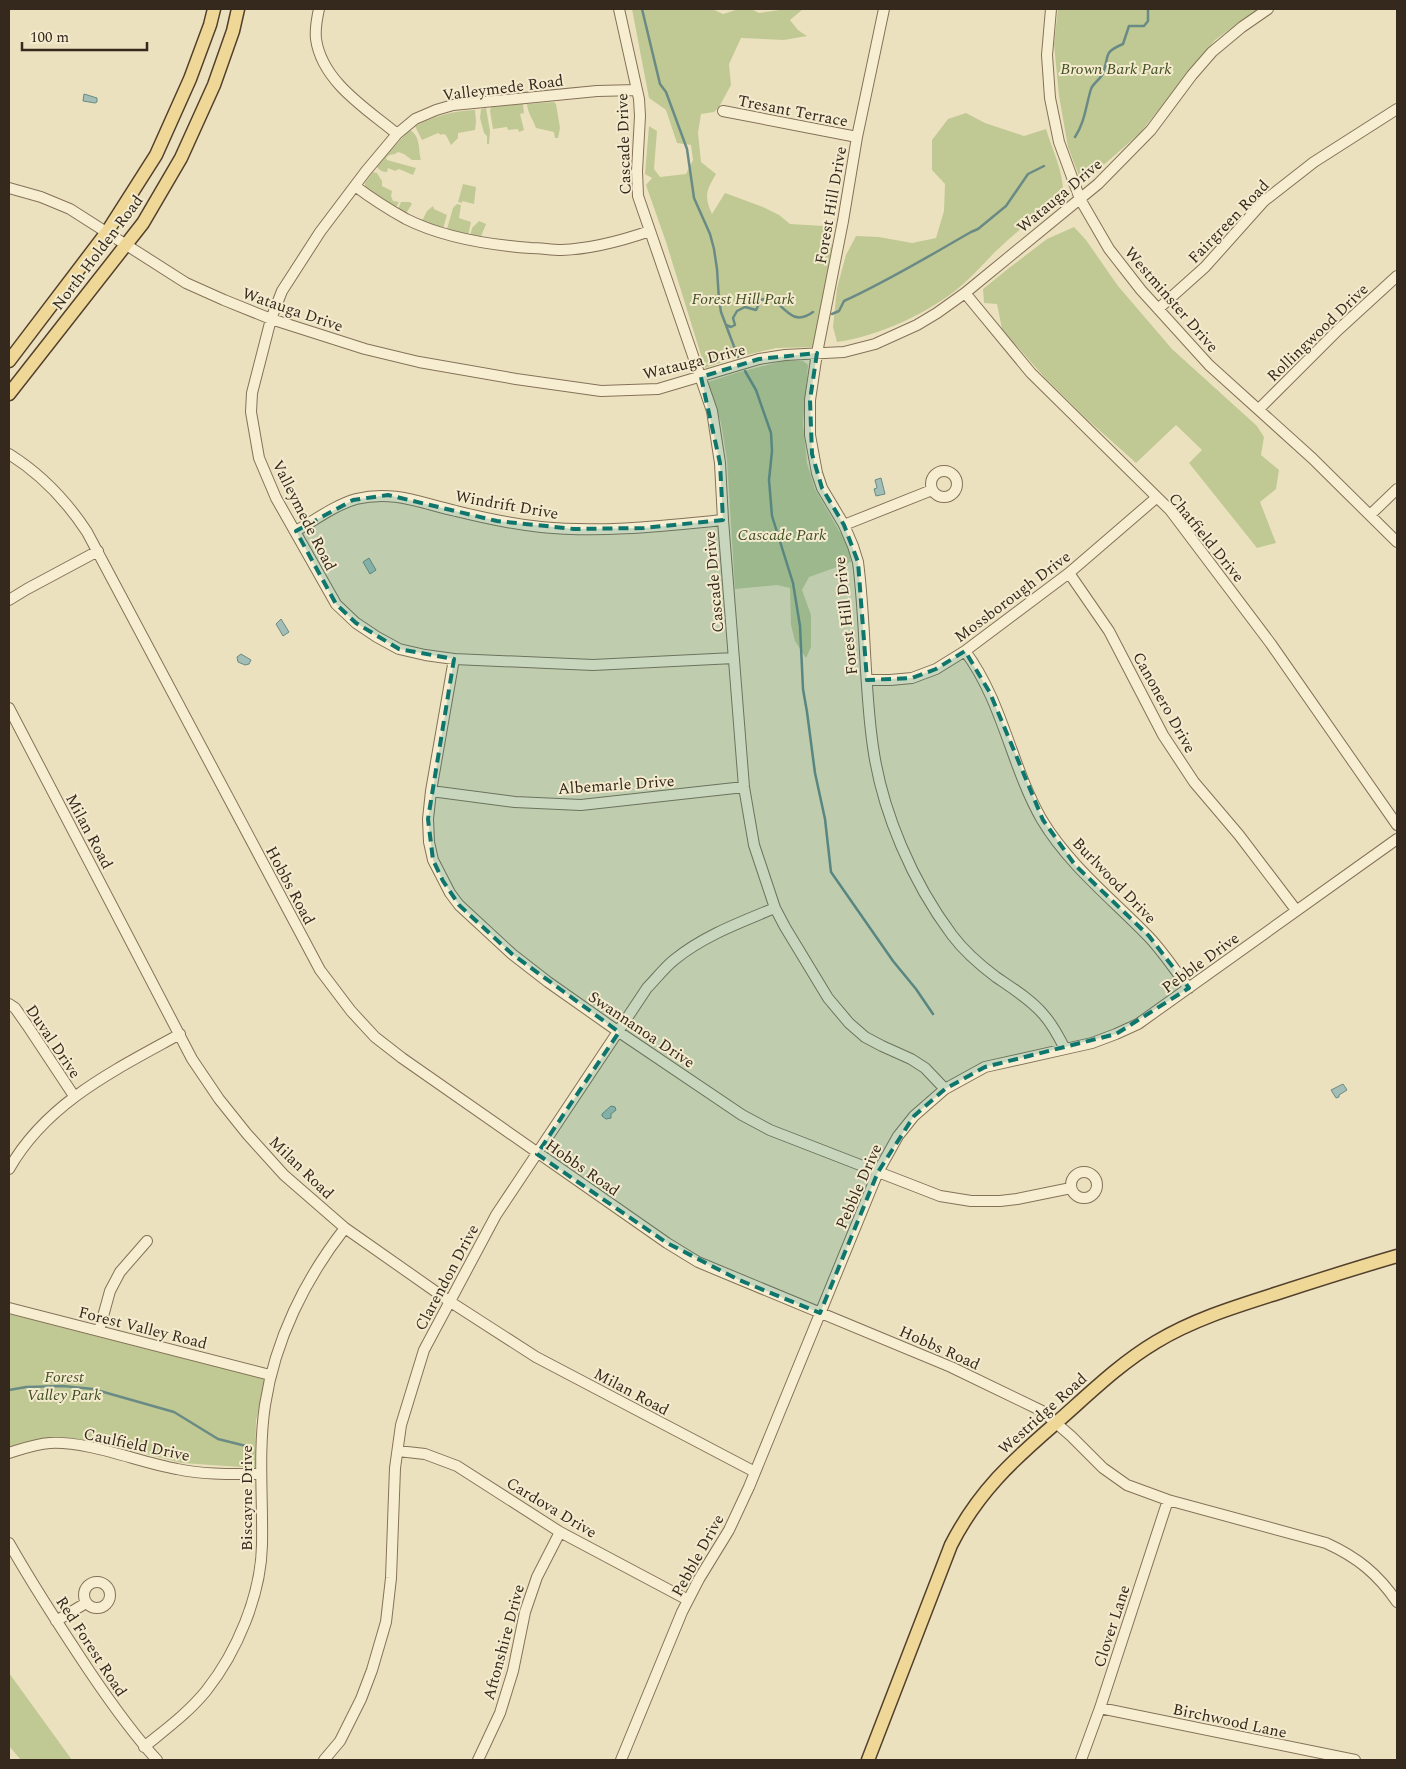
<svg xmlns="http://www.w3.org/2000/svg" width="1406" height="1769" font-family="Spectral,serif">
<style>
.green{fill:#c0c994}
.water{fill:#a2beb7;stroke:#6a8b85}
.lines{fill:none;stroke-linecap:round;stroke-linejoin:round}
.stream{stroke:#6a8b85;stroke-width:2.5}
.minor-casing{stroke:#847258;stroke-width:12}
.major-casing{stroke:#52402d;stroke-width:15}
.minor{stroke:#f7eed2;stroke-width:10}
.major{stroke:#efd897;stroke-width:12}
.marked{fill:#0f766e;fill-opacity:0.2;stroke:#0f766e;stroke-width:4;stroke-dasharray:10 6;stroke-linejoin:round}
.labels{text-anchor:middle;stroke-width:4;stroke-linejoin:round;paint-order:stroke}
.park-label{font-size:16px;font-style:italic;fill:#425024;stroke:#f4ebcf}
.street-label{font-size:16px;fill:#34291c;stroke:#f4ebcf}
</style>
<rect width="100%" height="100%" fill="#ece1bf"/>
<!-- green -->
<path class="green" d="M632 9H712L723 14 739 9H751L759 13 780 10 781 9H803L790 20 798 30 807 36 784 40 741 38 729 64 731 85 719 107 714 112 701 114 698 133 701 162 716 174C706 191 704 196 712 214L725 193 763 207 779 215 790 224 824 226 831 230 829 244H832L816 347 776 348 738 357 705 368 666 242 646 185 652 178 645 174 649 126 657 131 654 169 660 177 686 174 693 160 691 145 677 143 666 110 649 98Z
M1058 9H1258L1215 40 1140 133 1082 184 1068 147 1059 96 1054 44Z
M554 102 556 104 560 128 558 138H555L554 132 536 128C533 119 528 114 527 104Z
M523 104 524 113 520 114 524 130 519 132 518 129 508 130 507 127 493 129 490 111 491 107Z
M486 108 490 131 489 144H487V136L484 133 480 118 481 109Z
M475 110 476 122 475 130 458 133V138L451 145 446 135 443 134 441 135 438 133 422 140 415 126C434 116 453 111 475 110Z
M966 113 985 123 1024 136 1046 129C1052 149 1064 173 1063 194 1040 213 1017 231 996 251 984 263 974 275 961 286 929 313 879 336 837 342L833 327 837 288 846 255 856 236 879 237 912 243 936 238 944 211 945 184 932 170V140L948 119Z
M410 130C421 137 418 149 421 160H412L404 154 398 152 395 154 389 155 386 158 387 160 416 168 413 175 399 169 395 171 388 168 387 172C383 172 380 171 377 167 387 154 398 142 410 130Z
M373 172 377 173 382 181V186L392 191 391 196 393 201 399 202 395 209 371 194 372 192 369 190 368 191 365 189V183Z
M463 184 476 187 474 204 462 201V203L458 202Z
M401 202H410L412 204 405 215 397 211Z
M457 204 461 205 459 218 471 222 468 236 447 229 453 208Z
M433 206 434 209 447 215 443 229 418 221 423 219 427 211Z
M479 221 486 224 480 239 470 237 472 228Z
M1074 227 1086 240 1118 286 1172 349 1257 426 1264 437 1261 455 1279 470 1276 489 1260 502 1276 543 1257 548 1189 463 1202 450 1176 425 1136 463 1088 420 1045 378 1002 329 997 304 984 303 983 289 1009 268 1047 239Z
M783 361H803L808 365 803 424 807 463 815 489 848 546 851 562 809 577 802 590 811 615V647L806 658 795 641 791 625 790 588 777 585 735 589 727 460 721 423 708 382 736 373Z
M9 1314 265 1379 256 1421 255 1468 182 1463 89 1440 40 1439 9 1448Z
M9 1673 72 1760H21L9 1746Z"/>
<!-- water -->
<path class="water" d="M84 94 97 98V102L95 103 83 101Z
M881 478 885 494 876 496 874 489 877 488 875 480Z
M369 558 376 570 370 574 363 562Z
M281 619 289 632 283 636 276 624Z
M241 654 251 660 249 664 245 665 238 662 237 657Z
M1343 1084 1347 1090 1339 1095V1097L1336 1098 1331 1090Z
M611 1106 615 1107 616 1110 611 1114V1118L606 1119 602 1116V1114Z"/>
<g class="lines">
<!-- stream -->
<path class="stream" d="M642 9 660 84 666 92 687 149 694 198 710 234 714 249 717 269 719 300 721 312 738 357
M1075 137C1085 122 1086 105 1091 89 1093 83 1101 79 1103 73 1110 55 1102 53 1123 44L1129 26H1144L1148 21V9
M832 314 839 311 844 301C888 281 929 256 971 232L978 229 1006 206 1028 174 1044 166
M726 325 731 327 735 325 733 318 737 311 745 307 756 310 761 300 771 297C786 310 794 326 813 312
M745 371 756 390 771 433 772 451 769 480 772 516 793 583 800 626 803 689 807 712 815 773 825 819 831 872 893 961 916 989 933 1014
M9 1390 26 1387 63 1386 93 1389 174 1412 218 1439 246 1446"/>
<defs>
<path id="minor" d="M319 9C317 18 315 30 316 39 322 82 367 109 397 134
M619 9 639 99 640 116 637 171 638 196 712 411 720 463 723 520 744 787 754 845 775 908 785 927 828 998 849 1023 865 1037 882 1046 911 1059 925 1068 945 1089
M884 9 857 137 843 221 817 353 810 400V435L817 473 822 488 844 525 853 546 858 562C866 624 864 686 873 747 882 812 913 883 952 935 964 951 980 965 996 977 1012 988 1030 999 1043 1014 1053 1025 1059 1037 1065 1049
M1051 9 1047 55 1050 98 1059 142 1080 199 1109 249 1141 290 1209 365 1312 458 1397 542
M637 90 597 91 453 105 436 110 415 119 397 134 366 171 320 232 282 291 271 319 252 393 251 412 259 458 276 498 336 604 356 623 377 637 399 649 425 655 454 659 593 665 734 658
M723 111 857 137
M355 186C371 198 388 209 406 219 444 238 489 245 531 248 541 248 551 250 561 250 592 249 621 241 650 231
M9 188 41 197 70 209 186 283 224 300 271 319 365 349 419 362 516 379 601 391 658 389 759 359 785 355 844 352 875 344 917 325 937 313 965 293 1098 184 1151 130 1192 75 1212 52 1242 27 1268 9
M965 293 1031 373 1170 510 1271 644 1397 825
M1158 309 1205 267 1264 201 1314 162 1397 109
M1259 409 1338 330 1397 276
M9 454C41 474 66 500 87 532L320 970 351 1011 375 1037 402 1058 667 1243 698 1262 951 1367 1042 1411 1071 1436 1103 1468 1127 1485 1168 1500 1326 1543C1357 1557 1378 1574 1397 1602
M931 484a13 13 0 1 1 26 0a13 13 0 1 1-26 0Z
M1370 515 1397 489
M844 525 932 490
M296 531C315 520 335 505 356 499 394 490 420 503 456 511 484 518 512 524 541 527 602 533 662 526 723 520
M1069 573 1109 631 1163 735 1194 782 1239 835 1296 910
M9 600 27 589 98 551
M965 651C1003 702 1011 766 1042 820 1069 865 1111 898 1147 935 1163 951 1175 971 1189 988
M454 659 431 791 428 819 429 842 433 860 450 893 459 905 512 954 548 982 619 1032 742 1115 770 1130 940 1196 971 1201H1000L1017 1199 1071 1188
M867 680H890L912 678 936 669 965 651 1069 573 1156 498
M9 708 192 1059 219 1099 247 1134 284 1175 345 1228 449 1301 536 1357 755 1472
M431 791 515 802 581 805 744 787
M9 1004 15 1008 27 1025 74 1096
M9 1169C47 1102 115 1070 180 1034
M1071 1185a13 13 0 1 1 26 0a13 13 0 1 1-26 0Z
M9 1308 270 1375
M99 1331 110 1291 120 1272 147 1241
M398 1451 425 1454 457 1466 560 1532 688 1600
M9 1453C22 1449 35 1444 50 1443 89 1441 138 1462 177 1469 205 1475 233 1474 261 1474
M9 1543C34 1587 62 1630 90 1672 111 1703 132 1733 157 1760
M84 1595a13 13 0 1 1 26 0a13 13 0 1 1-26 0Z
M56 1621 86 1603
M1100 1708 1355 1760
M144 1747C166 1729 188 1713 206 1691 237 1652 261 1595 262 1545 263 1498 258 1452 265 1405 275 1340 305 1279 345 1228
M324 1760 340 1741 361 1699 372 1670 386 1622 391 1578 395 1468 401 1425 424 1350 496 1215 647 988C656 979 664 968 674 960 703 936 741 922 775 908
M478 1760 500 1713 513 1671 525 1612 537 1577 560 1532
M621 1760 682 1612 699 1579 729 1530 749 1487 878 1172 898 1136 914 1116 945 1089 985 1067 1092 1043 1116 1034 1138 1024 1397 839
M1081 1760 1100 1708 1168 1500"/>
<path id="major" d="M9 361 107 232 156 155 190 79 210 25 214 9
M9 394 143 223 181 158 214 85 233 31 238 9
M868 1760 951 1545C978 1492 1012 1461 1056 1423 1088 1395 1119 1364 1156 1342 1192 1320 1234 1307 1275 1294 1315 1281 1356 1268 1397 1256"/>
</defs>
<!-- minor casing -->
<use href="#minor" class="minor-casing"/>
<!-- major casing -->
<use href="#major" class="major-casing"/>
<!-- minor -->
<use href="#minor" class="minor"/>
<!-- major -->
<use href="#major" class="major"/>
</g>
<!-- marked area -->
<path class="marked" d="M817 353 810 400 812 454 822 488 844 525 858 562 867 680 912 678 936 669 965 651 990 693 1043 820 1075 865 1149 936 1189 988 1116 1034 985 1067 945 1089 914 1116 878 1172 820 1313 739 1280 667 1243 537 1154 619 1032 512 954 459 905 443 881 433 860 428 819 454 659 399 649 356 623 336 604 296 531 353 500 388 495 497 521 574 529 644 528 723 520 720 463 701 377 759 359Z"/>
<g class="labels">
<!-- park labels -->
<g class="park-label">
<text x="1116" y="74">Brown Bark Park</text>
<text x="743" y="304">Forest Hill Park</text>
<text x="782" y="540">Cascade Park</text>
<text x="64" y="1382">Forest<tspan x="64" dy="18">Valley Park</tspan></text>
</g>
<!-- street labels -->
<g class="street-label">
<text transform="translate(503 87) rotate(-7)" y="6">Valleymede Road</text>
<text transform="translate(793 110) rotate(11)" y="6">Tresant Terrace</text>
<text transform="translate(623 144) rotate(-92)" y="6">Cascade Drive</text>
<text transform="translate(1059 195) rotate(-40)" y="6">Watauga Drive</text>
<text transform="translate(830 205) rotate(-80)" y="6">Forest Hill Drive</text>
<text transform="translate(1228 221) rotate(-46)" y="6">Fairgreen Road</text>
<text transform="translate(97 252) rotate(-53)" y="6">North Holden Road</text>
<text transform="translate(1172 299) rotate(49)" y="6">Westminster Drive</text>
<text transform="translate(293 309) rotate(19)" y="6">Watauga Drive</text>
<text transform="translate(1317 332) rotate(-44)" y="6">Rollingwood Drive</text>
<text transform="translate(694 361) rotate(-14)" y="6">Watauga Drive</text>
<text transform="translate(507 504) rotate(10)" y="6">Windrift Drive</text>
<text transform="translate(305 515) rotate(63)" y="6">Valleymede Road</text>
<text transform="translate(1207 537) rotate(51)" y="6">Chatfield Drive</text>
<text transform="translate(713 582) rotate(-95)" y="6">Cascade Drive</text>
<text transform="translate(1012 596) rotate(-37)" y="6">Mossborough Drive</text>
<text transform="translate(845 616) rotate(-96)" y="6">Forest Hill Drive</text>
<text transform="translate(1165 702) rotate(61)" y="6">Canonero Drive</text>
<text transform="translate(616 784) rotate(-4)" y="6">Albemarle Drive</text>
<text transform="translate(90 831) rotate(62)" y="6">Milan Road</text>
<text transform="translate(1115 880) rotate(46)" y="6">Burlwood Drive</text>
<text transform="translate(291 885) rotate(62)" y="6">Hobbs Road</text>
<text transform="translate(1200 962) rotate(-36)" y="6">Pebble Drive</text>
<text transform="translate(642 1029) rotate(34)" y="6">Swannanoa Drive</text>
<text transform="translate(54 1041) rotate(56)" y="6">Duval Drive</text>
<text transform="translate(302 1167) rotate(44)" y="6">Milan Road</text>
<text transform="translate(583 1167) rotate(35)" y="6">Hobbs Road</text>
<text transform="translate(858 1186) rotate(-66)" y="6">Pebble Drive</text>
<text transform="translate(446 1277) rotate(-62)" y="6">Clarendon Drive</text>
<text transform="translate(143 1327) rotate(14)" y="6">Forest Valley Road</text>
<text transform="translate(940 1347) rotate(24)" y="6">Hobbs Road</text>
<text transform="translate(632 1391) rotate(28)" y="6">Milan Road</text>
<text transform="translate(1042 1413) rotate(-42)" y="6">Westridge Road</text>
<text transform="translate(137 1444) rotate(12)" y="6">Caulfield Drive</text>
<text transform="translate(246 1498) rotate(-90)" y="6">Biscayne Drive</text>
<text transform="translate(552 1507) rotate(31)" y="6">Cardova Drive</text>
<text transform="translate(697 1555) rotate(-61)" y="6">Pebble Drive</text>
<text transform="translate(1111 1626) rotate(-72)" y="6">Clover Lane</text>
<text transform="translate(503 1642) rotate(-75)" y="6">Aftonshire Drive</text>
<text transform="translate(92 1646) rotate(57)" y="6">Red Forest Road</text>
<text transform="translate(1230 1720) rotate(12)" y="6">Birchwood Lane</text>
</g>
</g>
<!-- border -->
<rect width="1406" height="1769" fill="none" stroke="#34291c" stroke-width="20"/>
<!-- scale -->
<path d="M22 42v8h125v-8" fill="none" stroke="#34291c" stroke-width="2.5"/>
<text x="30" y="42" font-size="15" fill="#34291c" stroke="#f4ebcf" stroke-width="4" paint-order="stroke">100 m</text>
</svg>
